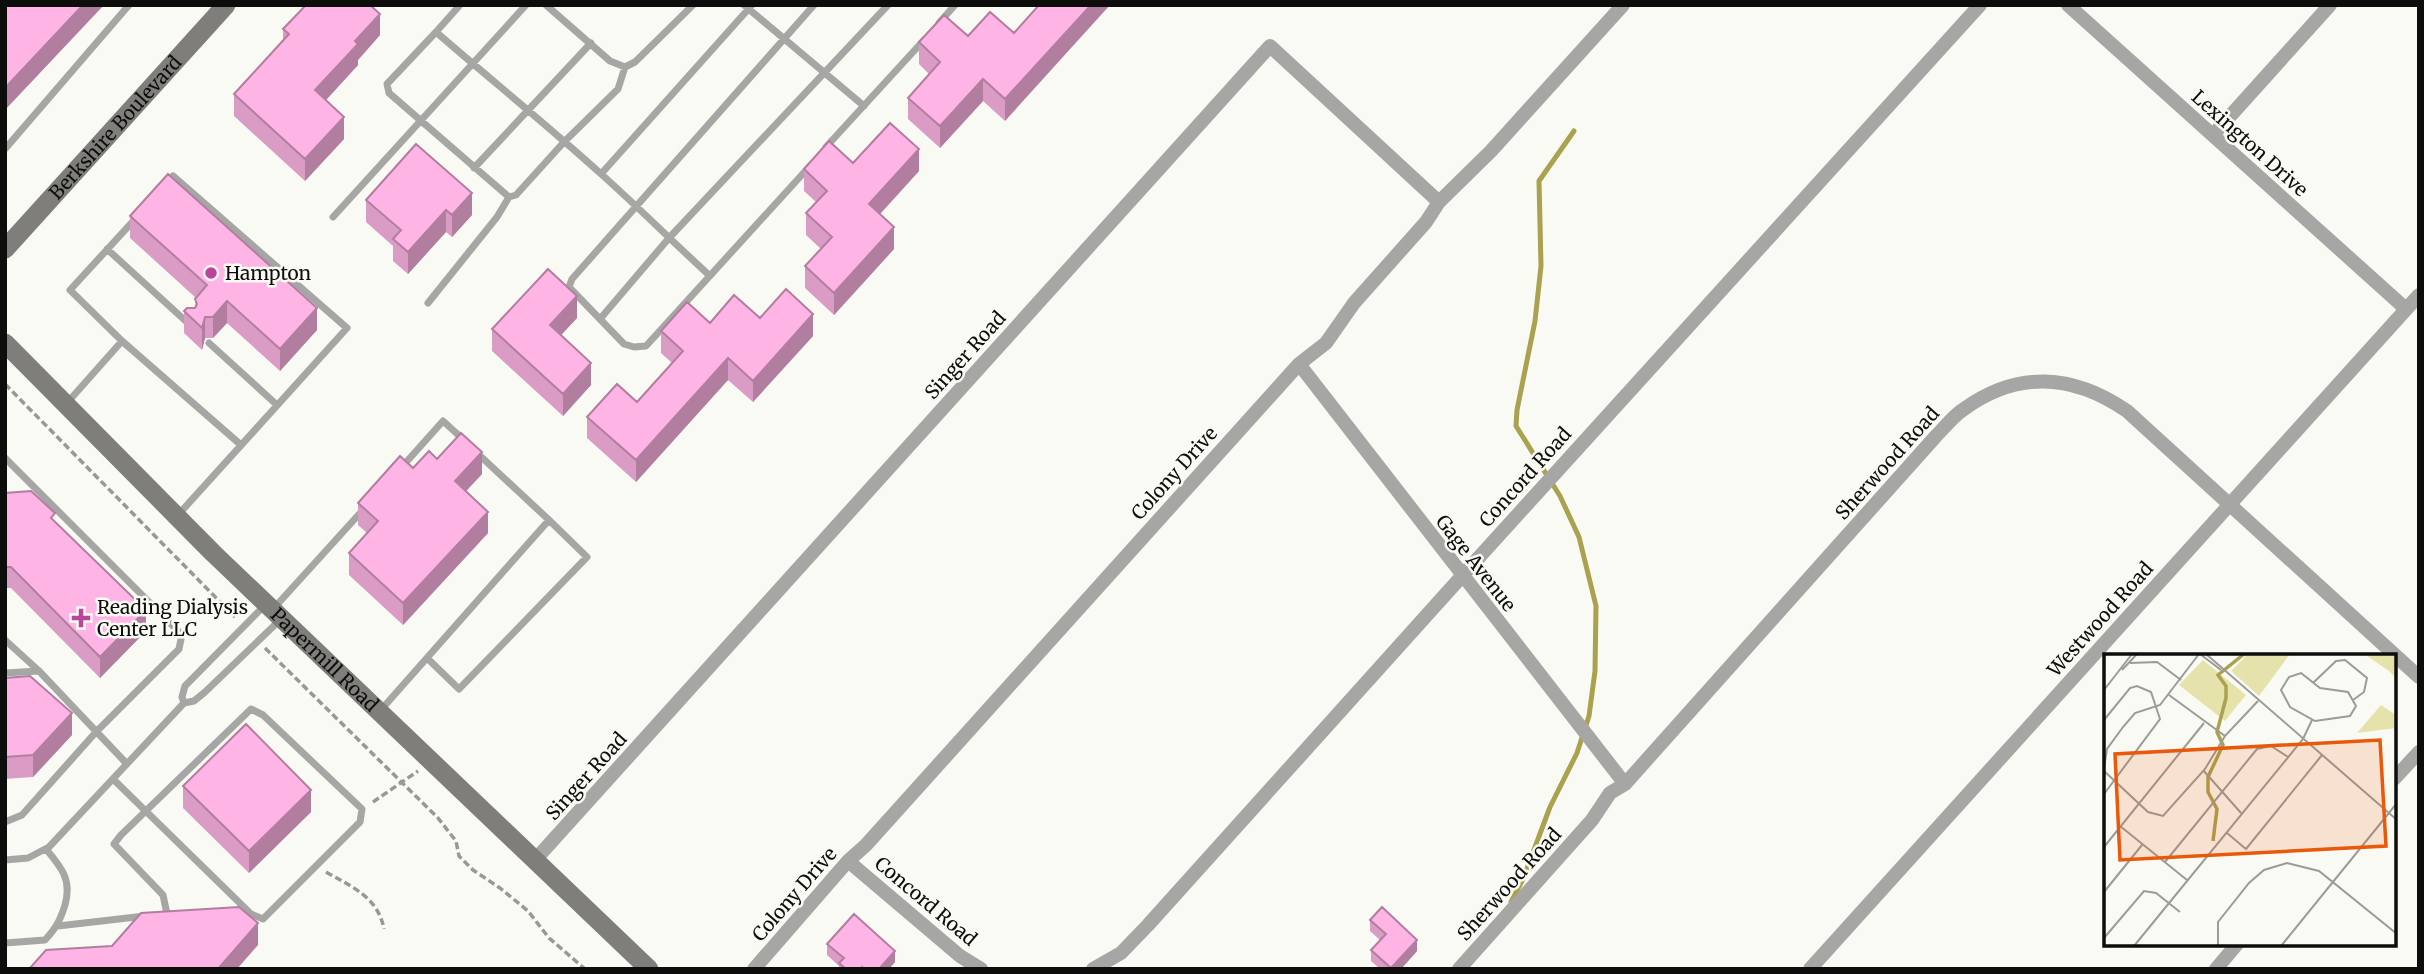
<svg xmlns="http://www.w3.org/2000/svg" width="2424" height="974" font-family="Merriweather,serif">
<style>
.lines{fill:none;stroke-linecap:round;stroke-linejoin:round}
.stream{stroke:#aaa24f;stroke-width:5}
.path{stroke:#999994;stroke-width:3.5;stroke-dasharray:7 3.5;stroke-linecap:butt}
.lane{stroke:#a6a6a4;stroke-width:7}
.street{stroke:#a6a6a4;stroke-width:14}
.secondary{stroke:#7f7e7b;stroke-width:19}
.wall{fill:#da9bc5}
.shaded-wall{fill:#b27ea0}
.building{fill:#feb4e5;stroke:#b27ea0;stroke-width:2}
.poi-dot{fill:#bb459b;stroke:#fafaf4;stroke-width:2.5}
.labels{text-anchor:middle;stroke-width:5;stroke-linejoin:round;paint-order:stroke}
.street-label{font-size:19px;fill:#0d0d0b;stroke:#fafaf4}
.poi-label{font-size:19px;fill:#0d0d0b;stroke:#fafaf4;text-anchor:start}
.inset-river{fill:none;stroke:#aaa24f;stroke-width:3.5}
.inset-road{fill:none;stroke:#9b9b97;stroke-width:2}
.view{fill:#e8590c;fill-opacity:0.15;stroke:#e8590c;stroke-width:3.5}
.inset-edge{fill:none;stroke:#0d0d0b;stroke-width:3.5}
</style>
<rect width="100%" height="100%" fill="#fafaf4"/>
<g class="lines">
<!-- stream -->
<path class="stream" d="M1511 902 1523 879 1550 807 1577 753 1589 716 1595 671 1596 606 1579 537 1560 496 1516 426 1517 410 1535 321 1541 266 1539 181 1574 131"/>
<!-- path -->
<path class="path" d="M5 296V298
M5 384 235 617
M265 648 438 818 456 841 459 856 473 870 500 888 528 911 549 938 585 969
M373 802 418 771
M326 872C352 887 378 897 384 929"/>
<!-- lane -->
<path class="lane" d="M546 5 610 61 625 67 635 62 693 5
M744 5 864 106
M939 23 955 5
M436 32 460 5
M625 67 618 89 564 142 516 195 509 197 389 93 387 84 436 32C490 79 546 124 600 173 637 206 673 242 710 276
M826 147 924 40
M5 149 129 5
M809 167 646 346 634 347 624 344 569 287 572 279 814 5
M474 168 591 43
M601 174 752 5
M167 183 173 176 347 328 178 515
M333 217 526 5
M136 218 70 290 122 341 241 445
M107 249 190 325
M428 303 497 217 509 197
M600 319 669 238 888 5
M209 343 277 405
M67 403 122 341
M5 458 179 632 181 639 179 649 96 732 22 815 5 822
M401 468 443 421 465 441
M274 608 362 511
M5 640 39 671 127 764
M427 658 459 689 587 557 549 520
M5 673 39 671
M184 703 182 697 185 686 265 605
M380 711 549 520 476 452
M113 779 251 914 263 919 360 822 362 809 263 715 251 709 121 835 114 844 163 895 167 914 160 915
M5 860 28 858 49 847 184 703 194 701 205 692 281 619
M58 926 145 916
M5 943 45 940C56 928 60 921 65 905 72 880 62 868 46 849"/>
<!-- street -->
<path class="street" d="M2068 5 2406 309
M2213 135 2330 5
M1299 364 1625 784
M2394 779 2419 752
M535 860 1270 46 1439 202
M848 861 960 956 981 969
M754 969 848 861 866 845 1299 364 1326 343 1354 303 1426 222 1439 202 1491 151 1623 5
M1093 969 1121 953 1148 925 1462 576 1980 5
M1459 969 1592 820 1610 793 1625 784 1936 436C1945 427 1953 416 1964 409 2018 370 2073 374 2127 411L2419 677
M1810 969 2419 295
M2216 969 2237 944"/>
<!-- secondary -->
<g class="secondary">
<path id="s1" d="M5 249 226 5"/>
<path id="s2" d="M5 343 213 553 649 969"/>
</g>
</g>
<!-- wall -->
<path class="wall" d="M283 29 380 35 358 60V65L326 100 344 139 305 181 234 116V94L283 40Z
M1014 33 1005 121 983 101 940 148 908 119V98L929 74 919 64V42Z
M416 144 472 215 452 237 446 232 408 274 393 261V246L366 222V200Z
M853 163 919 171 880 214 894 249 834 315 805 288V266L821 249 806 235V213L816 202 804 191V169Z
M130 216 317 330 280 371 227 323 213 338H205L202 350 184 333V311L195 308 196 298 130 238Z
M577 318 561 335 591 385 563 416 492 351V329Z
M760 318 813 336 753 402 728 380 636 482 587 438V417L637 402 672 363 661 353V331L710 323Z
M437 459 482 474 466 491 488 533 403 625 349 575V553L367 533 358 525V503L413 468Z
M5 493 55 522 146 631 100 678 11 588H5Z
M5 678 72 735 33 777 5 779Z
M183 786 311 812 249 873 183 808Z
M1370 920 1417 951 1401 969H1380L1371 961V950L1380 940 1370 931Z
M827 944 895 962 889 969H839V966L827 955Z"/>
<!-- shaded-wall -->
<path class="shaded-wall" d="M83 5H104L5 110V88Z
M1091 5H1110L1005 121V99Z
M380 14V35L358 60V65L315 112V90L355 41Z
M983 79V101L940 148V126Z
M344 117V139L305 181V159Z
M919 149V171L869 226V204Z
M472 193V215L452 237V215Z
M446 210V232L408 274V252Z
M894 227V249L834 315V293Z
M577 296V318L550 347V325Z
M227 301V323L213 338V317Z
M317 308V330L280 371V349Z
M813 314V336L753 402V381Z
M205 317V338L202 350V328Z
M728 358V380L636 482V460Z
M591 363V385L563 416V394Z
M482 452V474L455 503V481Z
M488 512V533L403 625V603Z
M146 610V631L100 678V657Z
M72 713V735L33 777V755Z
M311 790V812L249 873V851Z
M258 923V945L237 969H218Z
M1417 940V951L1401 969H1391Z
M895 951V962L889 969H879Z"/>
<!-- building -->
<path class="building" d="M5 5H83L5 88Z
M306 5H370L380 14 355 41 358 44 315 90 344 117 305 159 234 94 289 34 283 29Z
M1039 5H1091L1005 99 983 79 940 126 908 98 940 62 919 42 944 15 968 36 990 12 1014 33Z
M890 123 919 149 869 204 894 227 834 293 805 266 832 237 806 213 827 191 804 169 829 141 853 163Z
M416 144 472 193 452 215 446 210 408 252 393 239 401 230 366 200Z
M168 174 317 308 280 349 227 301 213 317H205L202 328 184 311 187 308H195L197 304 195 299 207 285 130 216Z
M548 269 577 296 550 325 591 363 563 394 492 329Z
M786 289 813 314 753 381 728 358 636 460 587 417 617 384 637 402 683 351 661 331 687 302 710 323 734 295 760 318Z
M461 433 482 452 455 481 488 512 403 603 349 553 378 521 358 503 400 456 413 468 429 451 437 459Z
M31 491 55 513 51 518 146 610 100 657 11 567H5V493Z
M30 676 72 713 33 755 5 757V678Z
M246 724 311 790 249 851 183 786Z
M239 907 258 923 218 969H29L46 950 112 946 141 913Z
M1382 907 1417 940 1391 968 1371 950 1386 934 1370 920Z
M854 914 895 951 879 969H863L862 967 860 969H846L839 963 844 958 827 944Z"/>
<!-- markers -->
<g class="poi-dot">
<circle cx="211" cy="273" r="7"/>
<path d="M77.5 607.5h7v7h7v7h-7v7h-7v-7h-7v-7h7z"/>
</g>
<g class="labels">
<!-- street labels -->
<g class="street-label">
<text dy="7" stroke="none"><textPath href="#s1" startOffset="164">Berkshire Boulevard</textPath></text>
<text transform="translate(2250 143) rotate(42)" y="7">Lexington Drive</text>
<text transform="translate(965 355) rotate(-48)" y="7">Singer Road</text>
<text transform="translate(1887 463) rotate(-48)" y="7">Sherwood Road</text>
<text transform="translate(1174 473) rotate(-48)" y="7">Colony Drive</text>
<text transform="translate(1525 477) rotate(-48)" y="7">Concord Road</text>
<text transform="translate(1476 563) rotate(52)" y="7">Gage Avenue</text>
<text transform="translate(2100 619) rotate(-48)" y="7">Westwood Road</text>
<text dy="7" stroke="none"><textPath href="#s2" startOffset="450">Papermill Road</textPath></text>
<text transform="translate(586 776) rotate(-48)" y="7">Singer Road</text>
<text transform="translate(1509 884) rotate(-48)" y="7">Sherwood Road</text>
<text transform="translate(794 894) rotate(-49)" y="7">Colony Drive</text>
<text transform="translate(926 901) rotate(40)" y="7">Concord Road</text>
</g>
<!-- poi labels -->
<g class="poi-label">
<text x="225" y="280">Hampton</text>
<text x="97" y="614">Reading Dialysis<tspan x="97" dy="22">Center LLC</tspan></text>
</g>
</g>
<!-- overview -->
<g transform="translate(2104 654)">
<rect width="292" height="292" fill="#fafaf4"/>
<path d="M144 0H186L155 42 127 17ZM260 0H292V24L285 17ZM99 6 142 41 121 67 75 31ZM277 51 292 61V74L253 79Z" fill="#e6e2ac"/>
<path class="inset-river" d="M109 187 113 155 104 138V123L119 91 113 78 122 44V32L114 21 140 0"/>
<path class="inset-road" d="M96 0 117 16M102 0 293 166M26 9 53 8 77 26M18 16 33 0M197 19 216 34 244 38 252 52 246 62 211 67 186 53 177 36 185 23ZM209 29 232 7 241 6 263 24 260 38 249 46M0 36 28 0M65 41 121 82 154 47M0 66 26 34 33 32 47 38 56 65 0 140M0 114 3 95 19 73 31 59 56 51 95 0M99 116 137 159M0 117 44 158 59 162 101 115 121 82M16 172 83 226M123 179 142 195 218 101M0 193 100 69M61 208 153 95 167 92 184 103M0 238 38 191M0 284 40 237 52 239 76 258M30 292 199 85 208 66M114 292V268L145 229 160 216 183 209 215 217 293 280M177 292 293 149"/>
<path class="view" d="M276 86 282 192 16 206 11 100Z"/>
<rect width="292" height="292" class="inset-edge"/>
</g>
<!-- border -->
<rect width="2424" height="974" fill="none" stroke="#0d0d0b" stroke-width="14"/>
</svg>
